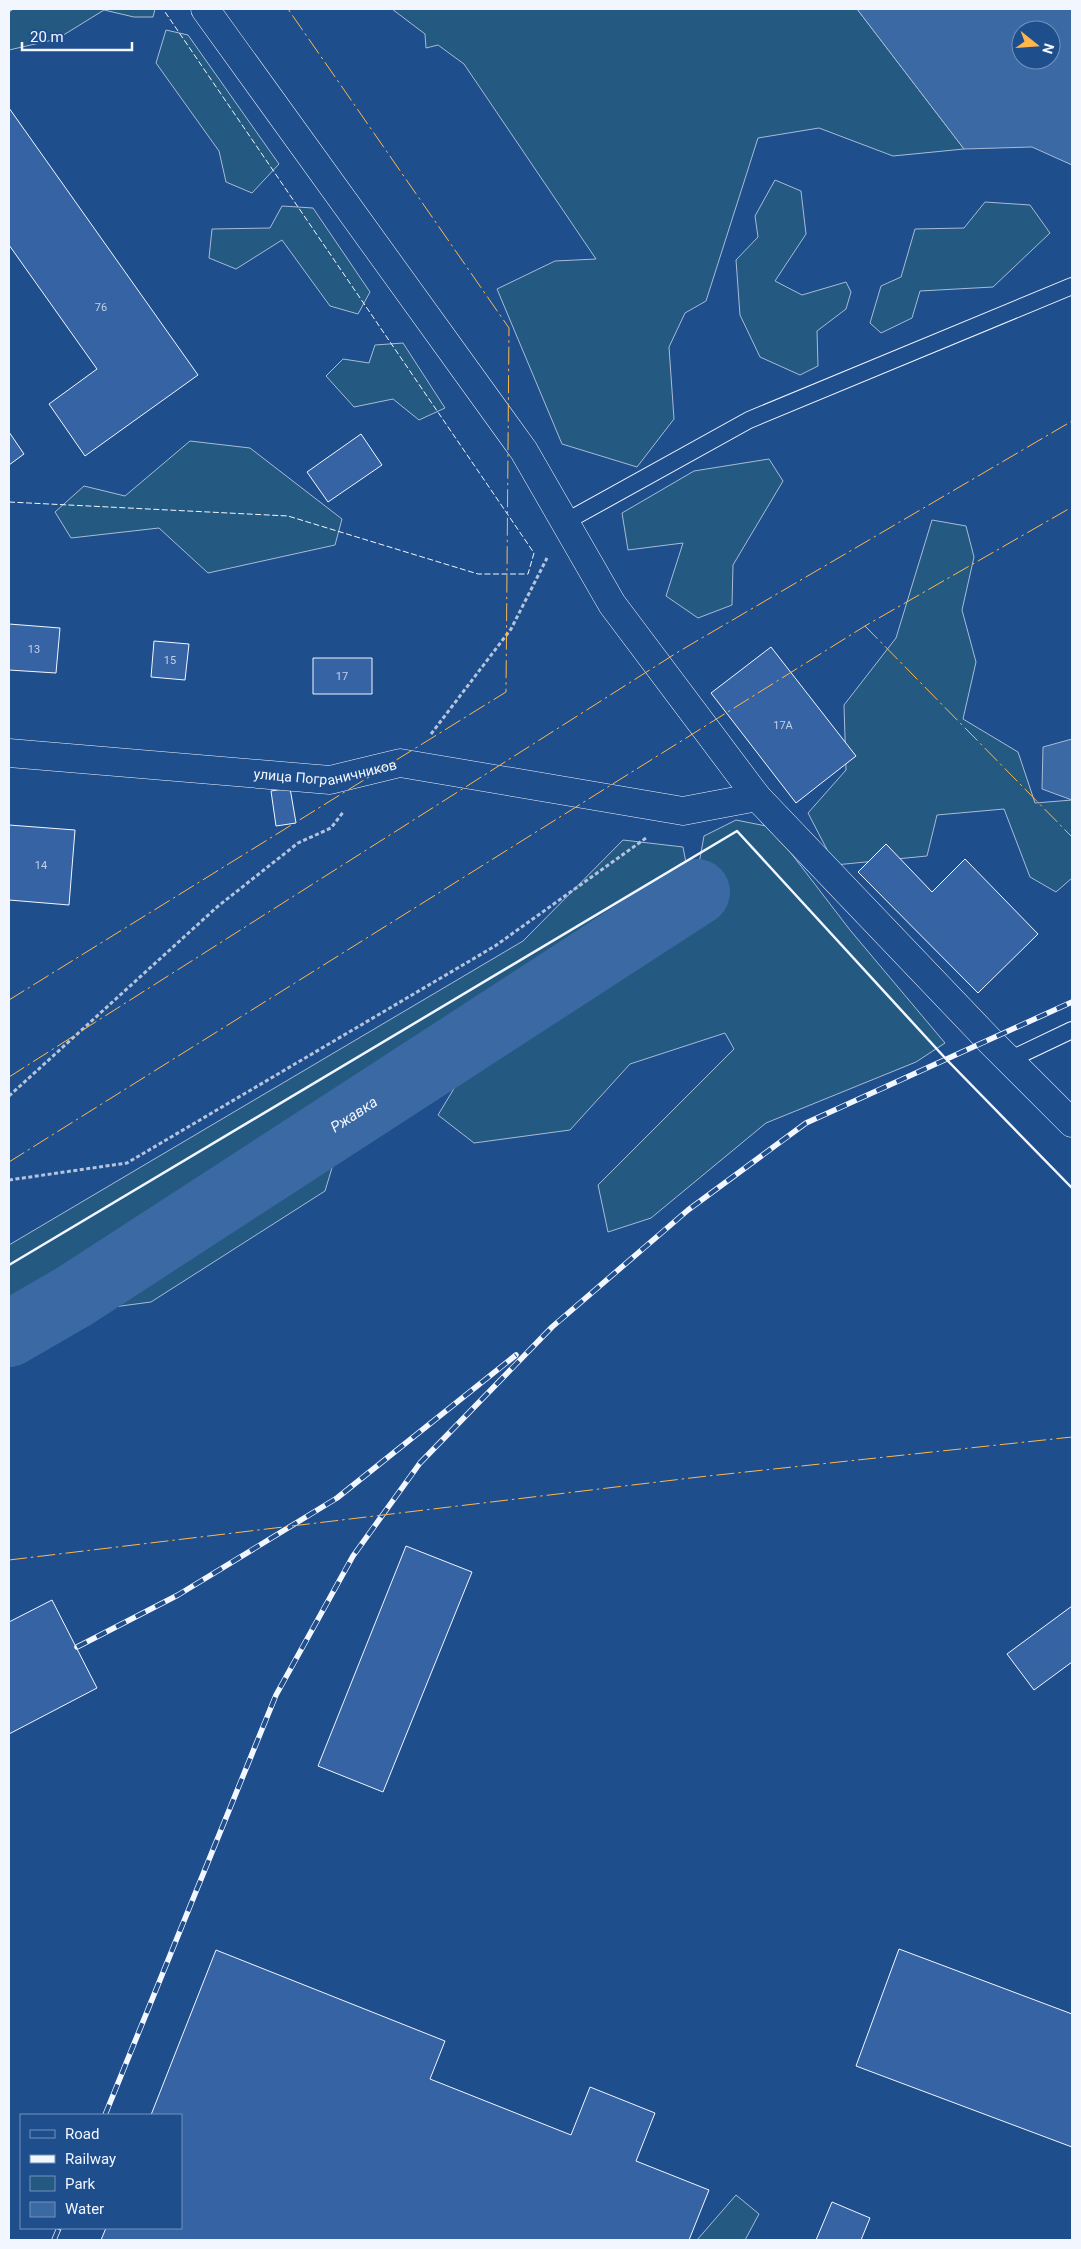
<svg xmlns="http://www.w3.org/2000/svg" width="1081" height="2249" font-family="Roboto,sans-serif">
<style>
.green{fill:#245a82;stroke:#a8bbd7}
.water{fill:#3b69a3;stroke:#a8bbd7;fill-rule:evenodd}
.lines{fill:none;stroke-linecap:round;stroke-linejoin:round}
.river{stroke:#3b69a3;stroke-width:66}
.building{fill:#3563a3;stroke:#f2f6ff}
.lane-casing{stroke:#f2f6ff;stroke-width:18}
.street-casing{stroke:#f2f6ff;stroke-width:29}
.path{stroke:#b3c4dc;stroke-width:3;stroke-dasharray:4 2.5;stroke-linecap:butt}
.lane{stroke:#1f4e8c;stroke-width:16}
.street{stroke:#1f4e8c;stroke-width:28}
.rail-casing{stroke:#f2f6ff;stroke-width:5.5}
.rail{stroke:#1f4e8c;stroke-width:4;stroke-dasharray:11;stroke-linecap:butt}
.fence{stroke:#f2f6ff;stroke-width:1;stroke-dasharray:6 2.5;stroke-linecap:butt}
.wall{stroke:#f2f6ff;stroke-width:2.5}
.power{stroke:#ffb74d;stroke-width:1;stroke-dasharray:18 4 2.5 4;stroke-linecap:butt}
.labels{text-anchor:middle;stroke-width:4;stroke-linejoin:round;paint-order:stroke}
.number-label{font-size:11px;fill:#c3d1e8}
.street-label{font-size:14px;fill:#f2f6ff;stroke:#1f4e8c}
.water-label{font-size:15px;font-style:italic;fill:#f2f6ff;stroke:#1f4e8c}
</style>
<rect width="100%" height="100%" fill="#1f4e8c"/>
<!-- green -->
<path class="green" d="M9 9H155L153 17H134L104 10 57 39 9 50Z
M392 9H857L964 149 893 156 819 128 758 138 706 301 685 313 669 347 674 419 637 467 562 444 497 289 555 261 596 259 464 64 438 45 426 48 425 34Z
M166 30 188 35 279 164 252 193 226 182 219 151 156 63Z
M775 180 801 191 806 234 775 281 802 295 846 282 851 292 846 309 817 331 818 366 800 375 760 357 740 315 736 260 758 237 755 216Z
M985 202 1030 205 1050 233 993 287 920 291 912 318 881 333 870 323 881 286 901 277 915 229 964 228Z
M282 206 313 208 370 292 358 314 330 306 282 240 236 269 209 258 212 229 270 228Z
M403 343 445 408 419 420 393 399 354 407 326 376 343 359 369 363 375 345Z
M190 441 250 448 342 519 335 545 208 573 159 528 71 538 55 512 84 486 125 496Z
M769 459 783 481 733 565 732 605 698 618 666 596 683 543 628 550 622 513 694 471Z
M932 520 966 526 974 557 962 610 976 662 963 719 1018 752 1035 803 1072 800V878L1056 892 1030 877 1004 809 937 815 927 856 835 865 808 813 846 770 844 705 896 638Z
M736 820 771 827 850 930 945 1043 916 1062 766 1123 651 1218 608 1232 598 1185 734 1049 725 1033 630 1064 570 1130 474 1143 438 1115 467 1067 687 929 704 836Z
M623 840 683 847 690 884 670 928 345 1125 325 1191 151 1302 38 1317 9 1334V1245L523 941Z
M736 2195 759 2214 745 2240H697Z"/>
<!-- water -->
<path class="water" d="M857 9H1072V165L1032 147 964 149ZM1021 30H1051V60H1021Z
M1072 739V800L1042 789 1043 747Z"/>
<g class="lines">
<!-- river -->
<path class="river" id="s1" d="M9 1334 73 1297 697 892"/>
</g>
<!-- building -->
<path class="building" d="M9 108 198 375 85 456 49 404 97 369 9 245Z
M9 432 24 454 9 465Z
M361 434 382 465 328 502 307 472Z
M9 624 60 628 56 673 9 670Z
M154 641 189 644 185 680 151 677Z
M771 647 856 756 796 803 711 693Z
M313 658H372V694H313Z
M290 788 296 823 276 826 271 791Z
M9 825 75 830 69 905 9 900Z
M886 844 932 892 965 859 1038 934 978 993 858 872Z
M406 1546 472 1572 383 1792 318 1766Z
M52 1600 97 1688 9 1734V1622Z
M1072 1606V1662L1034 1690 1007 1654Z
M899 1949 1072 2014V2147L856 2066Z
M216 1950 445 2041 430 2079 571 2135 590 2087 655 2113 636 2161 709 2190 689 2240H101L106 2228H181V2115H151Z
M832 2202 870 2218 861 2240H816Z"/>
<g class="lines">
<defs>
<path id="lane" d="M565 522 749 420 1072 286
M1009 1060 1072 1030"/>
<g id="street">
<path d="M205 9 524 451 612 604 757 797 989 1040 1072 1123"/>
<path id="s2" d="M9 753 330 780 400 763 683 811 757 797"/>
</g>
</defs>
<!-- lane casing -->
<use href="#lane" class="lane-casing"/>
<!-- street casing -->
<use href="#street" class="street-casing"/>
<!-- path -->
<path class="path" d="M431 734 511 629 547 558
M9 1096 217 907 298 843 331 828 344 811
M9 1180 127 1163 495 946 646 838"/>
<!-- lane -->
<use href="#lane" class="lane"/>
<!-- street -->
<use href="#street" class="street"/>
<defs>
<path id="rail" d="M77 1647 178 1595 337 1498 516 1355
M105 2115 276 1695 353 1556 420 1463 552 1327 688 1210 806 1123 1072 1002
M54 2240 59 2228"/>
</defs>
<!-- rail casing -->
<use href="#rail" class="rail-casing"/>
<!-- rail -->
<use href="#rail" class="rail"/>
<!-- fence -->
<path class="fence" d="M9 12 13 9
M9 502 288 516 478 574H528L534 553 163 9"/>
<!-- wall -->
<path class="wall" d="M9 1265 737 831 946 1059 1072 1188"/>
<!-- power -->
<path class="power" d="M865 626 1072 837
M9 1000 506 692 509 328 288 9
M9 1077 678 652 1072 421
M9 1162 865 626 1072 507
M9 1560 699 1477 1072 1437"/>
</g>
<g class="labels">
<!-- number labels -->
<g class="number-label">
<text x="101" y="311">76</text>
<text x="34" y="653">13</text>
<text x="170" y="664">15</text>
<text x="342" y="680">17</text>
<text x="783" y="729">17А</text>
<text x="41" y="869">14</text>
</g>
<!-- street labels -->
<g class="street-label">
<text dy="5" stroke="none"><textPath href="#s2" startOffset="318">улица Пограничников</textPath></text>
</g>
<!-- water labels -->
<g class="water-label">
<text dy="5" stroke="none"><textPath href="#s1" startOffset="409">Ржавка</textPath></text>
</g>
</g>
<!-- border -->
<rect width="1081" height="2249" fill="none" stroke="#f2f6ff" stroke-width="20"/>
<!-- legend -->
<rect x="20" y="2114" width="162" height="115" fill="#1f4e8c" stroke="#7391ba"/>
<rect x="30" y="2130" width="25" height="8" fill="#1f4e8c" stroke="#7391ba"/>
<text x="65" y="2139" font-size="15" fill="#f2f6ff">Road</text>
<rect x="30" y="2155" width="25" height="8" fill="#f2f6ff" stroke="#7391ba"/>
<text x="65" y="2164" font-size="15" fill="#f2f6ff">Railway</text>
<rect x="30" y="2176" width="25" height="15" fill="#245a82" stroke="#7391ba"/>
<text x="65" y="2189" font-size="15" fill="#f2f6ff">Park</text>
<rect x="30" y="2202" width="25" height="15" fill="#3b69a3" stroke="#7391ba"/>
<text x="65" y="2214" font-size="15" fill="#f2f6ff">Water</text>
<!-- north arrow -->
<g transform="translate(1036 45) rotate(107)"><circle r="24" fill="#1f4e8c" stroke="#7391ba"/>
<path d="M0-4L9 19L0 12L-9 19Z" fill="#ffb74d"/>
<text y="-8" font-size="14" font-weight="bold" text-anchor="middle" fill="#f2f6ff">N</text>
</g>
<!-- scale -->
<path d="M22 42v8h110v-8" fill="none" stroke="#f2f6ff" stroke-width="2.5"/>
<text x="30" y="42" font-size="15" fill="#f2f6ff" stroke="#1f4e8c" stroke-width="4" paint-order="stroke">20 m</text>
</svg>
